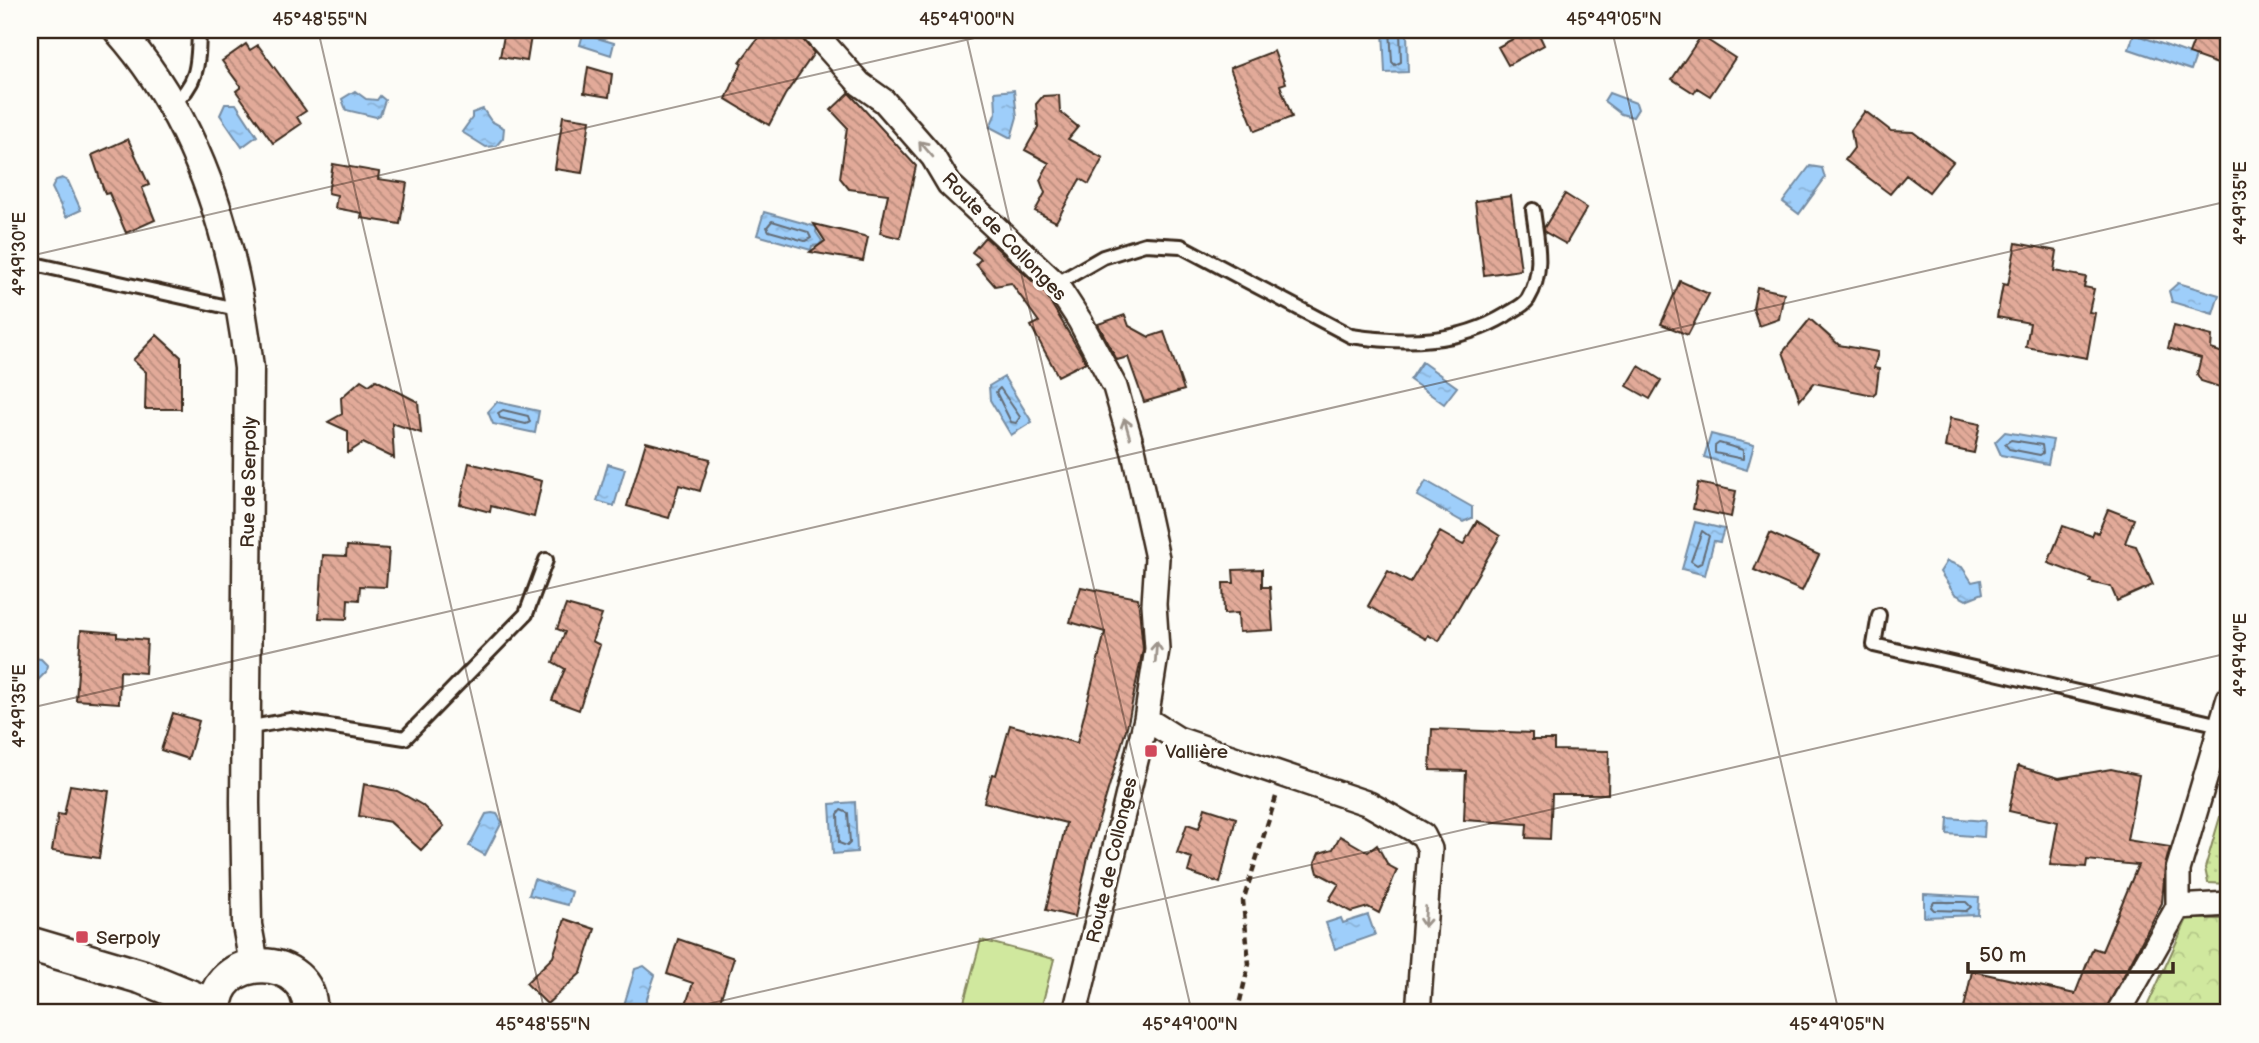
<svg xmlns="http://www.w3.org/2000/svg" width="2259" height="1043" font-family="'Balsamiq Sans',sans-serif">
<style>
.green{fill:#d0e89e;stroke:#86895e;stroke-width:2}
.forest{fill:url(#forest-crowns);stroke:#86895e;stroke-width:2}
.garden{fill:url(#garden-dots);stroke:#86895e;stroke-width:2}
.water{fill:url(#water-ripples);stroke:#768ca2;stroke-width:2}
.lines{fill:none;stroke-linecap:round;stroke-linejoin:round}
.shore{stroke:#636c76;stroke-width:2}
.building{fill:url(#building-back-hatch);stroke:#3b2a1e;stroke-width:2}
.service-casing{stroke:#3b2a1e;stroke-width:18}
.minor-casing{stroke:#3b2a1e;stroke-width:28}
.tertiary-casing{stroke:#3b2a1e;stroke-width:33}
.secondary-casing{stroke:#3b2a1e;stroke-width:38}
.path{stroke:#3b2a1e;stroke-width:4.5;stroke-dasharray:7 5;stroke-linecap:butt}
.service{stroke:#fdfcf7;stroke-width:12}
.minor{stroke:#fdfcf7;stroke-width:23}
.tertiary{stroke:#fdfcf7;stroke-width:28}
.secondary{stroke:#fdfcf7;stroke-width:33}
.oneway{stroke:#9c938a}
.ticks{fill:none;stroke:#3b2a1e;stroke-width:2;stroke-opacity:0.45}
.poi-dot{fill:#d1495b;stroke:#fdfcf7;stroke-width:2.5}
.labels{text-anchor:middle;stroke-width:7;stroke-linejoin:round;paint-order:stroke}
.street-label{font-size:19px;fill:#3b2a1e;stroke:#fdfcf7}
.poi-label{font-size:19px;fill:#3b2a1e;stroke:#fdfcf7;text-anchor:start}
.neatline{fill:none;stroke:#3b2a1e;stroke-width:2.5}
.ticks-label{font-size:18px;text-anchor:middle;fill:#3b2a1e}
</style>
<defs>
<pattern id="forest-crowns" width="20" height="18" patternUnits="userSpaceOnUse" patternTransform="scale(1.75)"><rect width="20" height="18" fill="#d0e89e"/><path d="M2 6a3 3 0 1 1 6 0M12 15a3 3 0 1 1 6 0" fill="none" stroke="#b4c788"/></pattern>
<pattern id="garden-dots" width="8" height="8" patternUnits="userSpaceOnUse" patternTransform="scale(1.75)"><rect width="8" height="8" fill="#d0e89e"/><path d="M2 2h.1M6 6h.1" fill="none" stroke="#b4c788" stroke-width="1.8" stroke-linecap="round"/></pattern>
<pattern id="water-ripples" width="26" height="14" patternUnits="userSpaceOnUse" patternTransform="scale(1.75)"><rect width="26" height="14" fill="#9ecefa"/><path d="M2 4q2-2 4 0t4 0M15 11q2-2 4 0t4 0" fill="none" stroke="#89b1d6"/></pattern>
<pattern id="building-back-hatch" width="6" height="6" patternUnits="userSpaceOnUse" patternTransform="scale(1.75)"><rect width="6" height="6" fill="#e2aa99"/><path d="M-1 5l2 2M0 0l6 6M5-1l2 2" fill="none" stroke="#b88b7c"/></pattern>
</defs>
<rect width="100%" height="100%" fill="#fdfcf7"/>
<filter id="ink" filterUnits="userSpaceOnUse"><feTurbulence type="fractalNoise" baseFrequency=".0143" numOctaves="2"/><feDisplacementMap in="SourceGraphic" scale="14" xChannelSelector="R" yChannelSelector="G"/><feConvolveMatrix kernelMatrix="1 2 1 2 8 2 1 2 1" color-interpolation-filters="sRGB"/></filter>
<g filter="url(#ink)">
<!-- green -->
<path class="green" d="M981 940 1054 959 1040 1013H961Z"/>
<!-- forest -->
<path class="forest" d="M2187 919H2229V1013H2144Z"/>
<!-- garden -->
<path class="garden" d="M2229 786V884L2208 883 2205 868Z"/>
<!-- water -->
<path class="water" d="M1383 30H1407L1408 72 1385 73Z
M583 34 614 43 611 55 580 45Z
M2134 34 2196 56 2191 70 2129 49Z
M1014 90 1017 117 1011 138 990 127 996 112 995 92Z
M355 91 366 99 377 100 380 96 385 100 380 115 376 117 346 110 342 99Z
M1609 93 1636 103 1638 109 1633 117 1621 114 1604 101Z
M225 104H236L257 136 242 147 220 115Z
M483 109 491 121 504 128 503 138 496 146 486 147 462 132 472 118V113Z
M1810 166 1822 168 1825 178 1799 214 1783 202Z
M62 178 68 181 81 210 66 217 52 188 56 180Z
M764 212 817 227 816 232 822 241 819 245 812 246 811 250 757 235Z
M2178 283 2219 295 2213 314 2172 302 2169 291Z
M1422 362 1457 387 1444 404 1410 380Z
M1004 377 1032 422 1011 435 990 400 989 386Z
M497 402 539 411 535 433 493 424 488 412Z
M2005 432 2053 440 2048 464 2001 455 1995 442Z
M1711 434 1754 445 1747 470 1704 457Z
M608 464 625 469 614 506 597 501Z
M1426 481 1472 507V518L1463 522 1417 496Z
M1695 522 1724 529 1720 542 1714 541 1705 575 1682 569Z
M1947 561 1962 567 1972 582 1981 580 1983 593 1966 600 1955 594 1940 572Z
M34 658 41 659 47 665 46 672 38 680 33 705 30 704V662Z
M855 802 857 852 833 854 830 804Z
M492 813 497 814 502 822 485 855 469 846 486 814Z
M1948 818 1985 821 1984 837 1947 834Z
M534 879 572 892 568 905 529 895Z
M1924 894 1979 897 1978 915 1924 917Z
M1368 915 1375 935 1335 949 1326 923 1341 918 1343 923Z
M644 966 655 975 642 1013H640L623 1008 635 969Z"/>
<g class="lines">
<!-- shore -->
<path class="shore" d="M1390 30 1392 62 1395 65 1401 62 1400 30
M772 221 808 232 811 238 805 241 769 231 767 227Z
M1000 388 1020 417 1016 423 1011 422 996 392Z
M503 410 528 416 530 422 526 424 500 418 498 413Z
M2011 440 2042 445 2043 453 2040 455 2009 449 2005 444Z
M1719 443 1743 450V459L1715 453V446Z
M1702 531 1709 536 1701 563 1697 565 1691 561Z
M841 810 848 813 850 843 847 846 839 843 838 814Z
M1934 902H1966L1971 907 1966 911 1934 910 1931 907Z"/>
</g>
<!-- building -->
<path class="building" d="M505 30H532L527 61 500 57Z
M764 30H795L814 53 785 95 769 125 726 99 742 63 740 62Z
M1529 30H1537L1544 45 1508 65 1498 47Z
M2198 30H2229V68L2189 54Z
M1701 36 1735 58 1710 96 1697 88 1694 93 1672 79Z
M246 44 250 50 258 45 306 111 297 117 301 124 273 143 236 91 241 87 222 61Z
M1274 51 1286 83 1280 85 1292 117 1255 131 1230 68Z
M588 67 612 74 609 97 584 93Z
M849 93 916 166 900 238 880 233 888 194 849 189 840 178 847 127 831 110Z
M1059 95 1060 112 1078 127 1068 139 1103 158 1089 184 1080 179 1056 222 1035 211 1045 193 1040 180 1049 163 1025 150 1038 127 1036 104 1043 96Z
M1865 111 1891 131 1913 132 1953 162 1929 192 1906 175 1890 194 1845 160 1854 148 1851 130Z
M563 116 590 120 582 173 555 169Z
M128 139 149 185 142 188 155 220 126 233 109 193 105 194 92 155Z
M333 164 379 172 378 179 407 183 400 224 361 218 362 213 335 208 337 195 328 193Z
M1565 194 1587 208 1566 244 1545 232 1544 228Z
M1511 196 1521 270 1484 275 1475 201Z
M814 224 868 237 863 261 810 252 825 241Z
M985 237 1045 293 1086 362 1058 376 1031 326 1039 322 1011 283 995 286 976 264 981 259 972 252Z
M2016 243 2057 251 2054 271 2086 277 2084 287 2094 289 2089 312 2095 313 2087 358 2026 347 2030 323 1997 317 2003 284 2008 285Z
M1680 281 1709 294 1688 335 1661 324Z
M1757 287 1784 293 1779 319 1759 326 1753 308Z
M1125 315 1129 326 1149 337 1164 332 1184 390 1144 402 1128 357 1117 360 1098 324Z
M1810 319 1839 345 1878 352 1874 368 1879 369 1876 392 1873 395 1814 383 1800 400 1783 352Z
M2174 326 2212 336 2211 349 2229 355V390L2201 381 2197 374 2201 358 2168 348Z
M157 335 181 357V409H145L146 372 133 360Z
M1639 366 1661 380 1650 399 1627 386Z
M361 380 369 385 376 380 418 402 421 433 392 423 394 458 363 443 348 453V431L328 422 342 414 341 398Z
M1950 418 1980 424 1974 453 1945 447Z
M646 442 710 459 700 491 679 485 669 518 627 506Z
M469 463 542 481 534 517 491 506 490 512 460 504Z
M1698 483 1736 491 1731 517 1693 509Z
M2108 509 2134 519 2125 543 2136 546 2153 585 2117 601 2111 587 2090 582 2091 579 2048 563 2063 526 2092 536 2094 531 2098 533Z
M1477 521 1500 536 1439 641 1428 635 1426 639 1368 606 1388 571 1410 583 1440 532 1463 545Z
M1770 533 1819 555 1802 591 1754 570Z
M347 546 389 549 386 587 360 586 359 600 348 599 347 619 319 618 323 555 346 556Z
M1262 569V587H1270L1273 630 1239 632 1238 613 1224 614 1223 583H1234L1233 570Z
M1081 587 1138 598 1143 649 1128 723 1088 857 1075 917 1046 910 1066 823 984 802 992 774 996 775 1010 725 1077 743 1105 632 1070 622Z
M566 605 602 615 592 641 600 645 579 710 552 700 565 669 553 662 565 632 557 629Z
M81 630 117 633V637L147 640 145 673 120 671 119 703 76 700Z
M173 713 199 721 188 759 161 750Z
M1432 729 1532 733V740H1554V750L1609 751 1608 794H1552L1550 839 1526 838 1527 824 1464 820 1466 771 1430 770Z
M2018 766 2059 778 2111 769 2139 775 2127 840 2170 847 2165 866 2162 903 2104 1013H1963L1972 971 2075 994 2093 948 2102 951 2138 865 2087 860 2086 867 2050 865 2058 822 2009 811Z
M364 784 397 791 422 805 444 826 421 850 390 822 359 816Z
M70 785 109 791 99 858 52 851 58 814 64 815Z
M1205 808 1236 818 1220 883 1188 872 1192 858 1177 853 1187 824 1199 828Z
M1340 836 1368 852 1377 845 1388 865 1397 870 1379 913 1368 907 1351 912 1329 900 1339 884 1318 873 1315 862 1319 853 1333 849Z
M565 919 595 929 581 973 547 1004 526 983 553 957Z
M678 939 734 958 716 1013H683L693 983 667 974Z"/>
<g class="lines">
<defs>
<path id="service" d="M171 106C199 83 198 64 199 30
M30 263 241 310
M1056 284 1103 257 1145 244 1181 246 1351 336C1405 344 1458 344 1506 315 1513 310 1524 306 1528 299 1545 271 1537 241 1533 210
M1879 615 1874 645 2220 725
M246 728 290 720 405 738 526 614 546 560"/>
<path id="minor" d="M812 30 860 84 884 101 933 157 949 184 1056 284 1080 321 1115 387 1134 453 1157 558 1154 604 1157 649 1146 719 1075 1013
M1146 719 1178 739 1369 804 1423 835 1430 849 1418 1013
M2178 907V870L2229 698
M2118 1013 2178 907 2229 904"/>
<path id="tertiary" d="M118 30C201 123 236 247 249 368L245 803 247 925 254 964"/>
<path id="secondary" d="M30 944 142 977 215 1007
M215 1013C211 950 313 950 310 1013"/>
</defs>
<!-- service casing -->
<use href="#service" class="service-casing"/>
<!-- minor casing -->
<use href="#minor" class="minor-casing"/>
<!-- tertiary casing -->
<use href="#tertiary" class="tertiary-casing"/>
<!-- secondary casing -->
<use href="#secondary" class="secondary-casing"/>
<!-- path -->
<path class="path" d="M1237 1013 1249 964 1243 901 1276 797"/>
<!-- service -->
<use href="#service" class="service"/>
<!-- minor -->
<use href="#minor" class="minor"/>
<!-- tertiary -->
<use href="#tertiary" class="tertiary"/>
<!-- secondary -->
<use href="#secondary" class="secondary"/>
</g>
<!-- one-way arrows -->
<defs><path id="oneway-shaft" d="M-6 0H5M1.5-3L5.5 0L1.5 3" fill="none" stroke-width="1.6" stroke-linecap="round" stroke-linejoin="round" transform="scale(1.75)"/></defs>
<g class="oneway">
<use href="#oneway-shaft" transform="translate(926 149) rotate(-131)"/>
<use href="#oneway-shaft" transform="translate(1127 428) rotate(-106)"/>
<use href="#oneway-shaft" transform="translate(1156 652) rotate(-86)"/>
<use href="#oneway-shaft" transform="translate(1425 917) rotate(94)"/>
</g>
</g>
<!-- ticks -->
<path class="ticks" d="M318 30 545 1013M965 30 1192 1013M1612 30 1839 1013M30 256 1009 30M30 708 2229 201M669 1013 2229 653"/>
<!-- markers -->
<g class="poi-dot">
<rect x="1144" y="744" width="14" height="14" rx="3.5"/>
<rect x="75" y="930" width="14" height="14" rx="3.5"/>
</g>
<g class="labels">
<!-- street labels -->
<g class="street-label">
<text transform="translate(1005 236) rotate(46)" y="7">Route de Collonges</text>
<text transform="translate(248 482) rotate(-89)" y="7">Rue de Serpoly</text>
<text transform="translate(1111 860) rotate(-77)" y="7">Route de Collonges</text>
</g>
<!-- poi labels -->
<g class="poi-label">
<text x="1165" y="758">Vallière</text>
<text x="96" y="944">Serpoly</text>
</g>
</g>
<!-- margin -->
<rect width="2259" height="1043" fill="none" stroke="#fdfcf7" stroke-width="77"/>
<!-- scale -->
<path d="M1968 962v10h205v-10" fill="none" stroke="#3b2a1e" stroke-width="3.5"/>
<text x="1979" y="962" font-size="21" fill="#3b2a1e" stroke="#fdfcf7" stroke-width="5" paint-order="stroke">50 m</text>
<rect x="38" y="38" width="2182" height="966" class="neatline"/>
<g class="ticks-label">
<text x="320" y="25">45°48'55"N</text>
<text x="967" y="25">45°49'00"N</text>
<text x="1614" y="25">45°49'05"N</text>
<text transform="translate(2240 203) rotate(-90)" y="6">4°49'35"E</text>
<text transform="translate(19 254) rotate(-90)" y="6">4°49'30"E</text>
<text transform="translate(2240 655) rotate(-90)" y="6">4°49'40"E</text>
<text transform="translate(19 706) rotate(-90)" y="6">4°49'35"E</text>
<text x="543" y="1030">45°48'55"N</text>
<text x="1190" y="1030">45°49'00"N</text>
<text x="1837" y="1030">45°49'05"N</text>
</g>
</svg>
